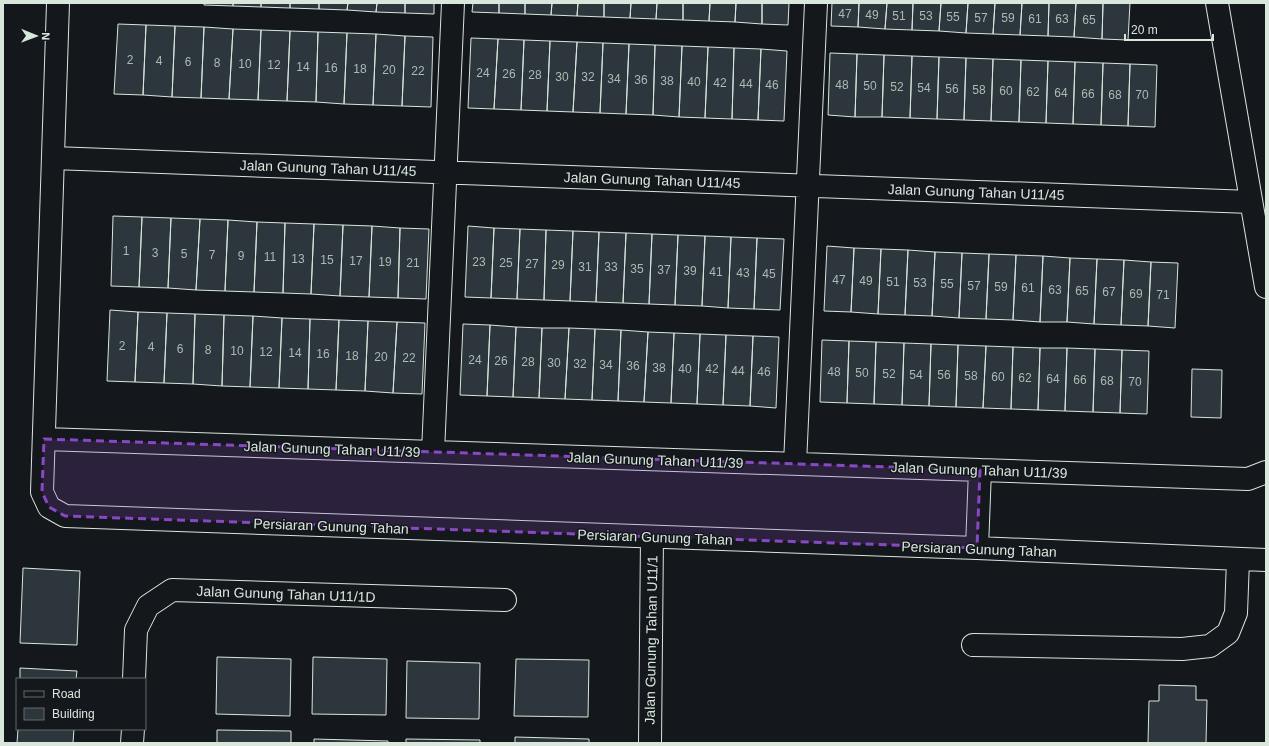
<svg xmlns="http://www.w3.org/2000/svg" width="1269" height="746" font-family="Arial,sans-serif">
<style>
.building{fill:#2c363c;stroke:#d8e6dc}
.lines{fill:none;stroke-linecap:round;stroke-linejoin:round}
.minor-casing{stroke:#d8e6dc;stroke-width:24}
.minor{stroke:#14181c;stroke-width:22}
.marked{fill:#8948c3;fill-opacity:0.2;stroke:#8948c3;stroke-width:3;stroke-dasharray:8 5;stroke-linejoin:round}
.labels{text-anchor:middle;stroke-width:3;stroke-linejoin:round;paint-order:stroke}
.number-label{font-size:12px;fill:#adbab4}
.street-label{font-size:14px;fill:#d8e6dc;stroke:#14181c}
</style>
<rect width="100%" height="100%" fill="#14181c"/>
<!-- building -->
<path class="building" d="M204 3H233V6L204 5Z
M233 3H261V7L233 6Z
M261 3H290V8L261 7Z
M290 3H319V9L290 8Z
M319 3H348L347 10 319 9Z
M348 3H377L376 12 347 10Z
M377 3H405V13L376 12Z
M405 3H434V14L405 13Z
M473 3H499V13L472 12Z
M499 3H525V14L499 13Z
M525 3H552L551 15 525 14Z
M552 3H578L577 16 551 15Z
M578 3H604V17L577 16Z
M604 3H631L630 18 604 17Z
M631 3H657L656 19 630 18Z
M657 3H683V20L656 19Z
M683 3H710L709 21 683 20Z
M710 3H736L735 22 709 21Z
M736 3H762V24L735 22Z
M762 3H789L788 25 762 24Z
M832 3H859L858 27 831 26Z
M859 3H887L885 29 858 27Z
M887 3H913L912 30 885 29Z
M913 3H941L939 31 912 30Z
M941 3H968L966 33 939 31Z
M968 3H995L993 34 966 33Z
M995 3H1022L1020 35 993 34Z
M1022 3H1049L1048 36 1020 35Z
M1049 3H1076L1074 37 1048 36Z
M1076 3H1103L1102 39 1074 37Z
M1103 3H1130L1128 40 1102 39Z
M118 24 146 25 143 95 114 94Z
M146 25 175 26 172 97 143 95Z
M175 26 204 27 201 98 172 97Z
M204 27 233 29 229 99 201 98Z
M233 29 261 30 258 100 229 99Z
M261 30 290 31 287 101 258 100Z
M290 31 318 32 316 102 287 101Z
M318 32 347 33 344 104 316 102Z
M347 33 376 34 373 105 344 104Z
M376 34 405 36 402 106 373 105Z
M405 36 433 37 431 107 402 106Z
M471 38 498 39 494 109 468 108Z
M498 39 524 40 521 110 494 109Z
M524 40 550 41 547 111 521 110Z
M550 41 577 42 573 112 547 111Z
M577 42 603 43 600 113 573 112Z
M603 43 629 44 626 114 600 113Z
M629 44 655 45 653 115 626 114Z
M655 45 682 46 679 117 653 115Z
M682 46 708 47 705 118 679 117Z
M708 47 734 48 732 119 705 118Z
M734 48 761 49 758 120 732 119Z
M761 49 787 51 784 121 758 120Z
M830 53 857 54 855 117 828 115Z
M857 54 884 55 882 117H855Z
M884 55 912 56 910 118 882 117Z
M912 56 939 57 937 119 910 118Z
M939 57 966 58 964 120 937 119Z
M966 58 993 59 991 121 964 120Z
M993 59 1021 60 1019 122 991 121Z
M1021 60 1048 61 1046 123 1019 122Z
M1048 61 1075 62 1073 124 1046 123Z
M1075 62 1103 63 1101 125 1073 124Z
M1103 63 1130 64 1128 126 1101 125Z
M1130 64 1157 65 1155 127 1128 126Z
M113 216 142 217 139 287 111 286Z
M142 217 171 218 168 288 139 287Z
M171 218 200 219 196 290 168 288Z
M200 219 228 220 225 291 196 290Z
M228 220 257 222 254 292 225 291Z
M257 222 285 223 283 293 254 292Z
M285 223 314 224 311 294 283 293Z
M314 224 343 225 340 296 311 294Z
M343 225 372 226 369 297 340 296Z
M372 226 400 228 398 298 369 297Z
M468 226 494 228 491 298 465 297Z
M400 228 429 229 426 299 398 298Z
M494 228 520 229 517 299 491 298Z
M520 229 546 230 544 300 517 299Z
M546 230 573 231 570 301 544 300Z
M573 231 599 232 596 302 570 301Z
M599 232 626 233 623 303 596 302Z
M626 233 652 234 649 304 623 303Z
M652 234 678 235 675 305 649 304Z
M678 235 705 236 702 306 675 305Z
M705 236 731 237 728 308 702 306Z
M731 237 757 238 754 309 728 308Z
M757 238 784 239 780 310 754 309Z
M827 246 854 248 851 312 824 311Z
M854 248 881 249 878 314 851 312Z
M881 249 908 250 905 315 878 314Z
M908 250 935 252 932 316 905 315Z
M935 252 962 253 959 318 932 316Z
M962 253 989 254 986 319 959 318Z
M989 254 1016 255 1013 320 986 319Z
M1016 255 1043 256 1040 322 1013 320Z
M1043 256 1070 258 1067 322H1040Z
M1070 258 1097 259 1094 324 1067 322Z
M1097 259 1124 260 1121 325 1094 324Z
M1124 260 1151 262 1148 326 1121 325Z
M1151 262 1178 263 1175 328 1148 326Z
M110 310 138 312 135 382 107 381Z
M138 312 167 313 164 383 135 382Z
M167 313 195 314 193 384 164 383Z
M195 314 224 315 222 386 193 384Z
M224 315 253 316 250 387 222 386Z
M253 316 282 318 279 388 250 387Z
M282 318 310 319 308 389 279 388Z
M310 319 339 320 336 390 308 389Z
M339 320 368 321 365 391 336 390Z
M368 321 397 322 393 393 365 391Z
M397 322 425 323 422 394 393 393Z
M463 324 490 325 487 396 460 395Z
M490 325 516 327 513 397 487 396Z
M516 327 542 328 539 398 513 397Z
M542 328H569L565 399 539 398Z
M569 328 595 329 592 400 565 399Z
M595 329 621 330 618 401 592 400Z
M621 330 648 332 644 402 618 401Z
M648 332 674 333 671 403 644 402Z
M674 333 700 334 697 404 671 403Z
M700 334 726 335 723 405 697 404Z
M726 335 753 336 750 406 723 405Z
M753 336 779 337 776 408 750 406Z
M822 340 849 341 847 403 820 402Z
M849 341 876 342 874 404 847 403Z
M876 342 904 343 902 405 874 404Z
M904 343 931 344 929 406 902 405Z
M931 344 958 345 956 407 929 406Z
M958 345 986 346 983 408 956 407Z
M986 346 1013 347 1011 409 983 408Z
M1013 347 1040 348 1038 410 1011 409Z
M1040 348H1067L1065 411 1038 410Z
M1067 348 1095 349 1093 412 1065 411Z
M1095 349 1122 350 1120 413 1093 412Z
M1122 350 1149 351 1147 414 1120 413Z
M1192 369 1222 370 1221 418 1191 417Z
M23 568 80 571 77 645 20 643Z
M217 657 291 659 290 716 216 714Z
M313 657 387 659 386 715 312 714Z
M516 659 589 660 588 717 514 716Z
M407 661 480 663 479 719 406 718Z
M20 668 77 671 76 679H20Z
M1159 685 1196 686V700H1207L1206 743H1148L1149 701H1159Z
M18 729H74L73 743H17Z
M217 730 291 731V743H217Z
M515 737 589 739V743H515Z
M314 739 388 741V743H314Z
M406 739 480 740V743H406Z"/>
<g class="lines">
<defs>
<path id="minor" d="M58 3 42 492 49 507 65 516 977 548 1266 560
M1217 3 1266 287
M53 158 1251 202
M44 439 1248 479 1266 472
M433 452 453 3
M795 464 816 3
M977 548 980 470
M973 645 1182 649 1210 646 1228 633 1236 613 1238 560
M134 679 136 630 148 606 172 590 505 600
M132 743 133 729
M650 743 652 537"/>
</defs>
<!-- minor casing -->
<use href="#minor" class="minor-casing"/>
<!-- minor -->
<use href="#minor" class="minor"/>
</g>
<!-- marked area -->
<path class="marked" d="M44 439 980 470 977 548 65 516 49 507 42 492Z"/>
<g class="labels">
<!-- number labels -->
<g class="number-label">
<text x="845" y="18">47</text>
<text x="872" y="19">49</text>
<text x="899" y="20">51</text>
<text x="926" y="20">53</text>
<text x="953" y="21">55</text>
<text x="981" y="22">57</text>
<text x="1008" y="22">59</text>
<text x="1035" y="23">61</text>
<text x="1062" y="23">63</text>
<text x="1089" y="24">65</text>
<text x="130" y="64">2</text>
<text x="159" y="65">4</text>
<text x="188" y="66">6</text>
<text x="217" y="67">8</text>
<text x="245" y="68">10</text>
<text x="274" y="69">12</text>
<text x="303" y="71">14</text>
<text x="331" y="72">16</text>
<text x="360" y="73">18</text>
<text x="389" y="74">20</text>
<text x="418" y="75">22</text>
<text x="483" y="77">24</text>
<text x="509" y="78">26</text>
<text x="535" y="79">28</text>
<text x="562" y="81">30</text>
<text x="588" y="81">32</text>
<text x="614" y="83">34</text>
<text x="641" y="84">36</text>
<text x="667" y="85">38</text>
<text x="694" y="86">40</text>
<text x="720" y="87">42</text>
<text x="746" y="88">44</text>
<text x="772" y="89">46</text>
<text x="842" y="89">48</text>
<text x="870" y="90">50</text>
<text x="897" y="91">52</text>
<text x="924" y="92">54</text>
<text x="952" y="93">56</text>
<text x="979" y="94">58</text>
<text x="1006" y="95">60</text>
<text x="1033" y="96">62</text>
<text x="1061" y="97">64</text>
<text x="1088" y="98">66</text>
<text x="1115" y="99">68</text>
<text x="1142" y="99">70</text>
<text x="126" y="255">1</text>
<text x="155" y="257">3</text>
<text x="184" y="258">5</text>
<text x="212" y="259">7</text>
<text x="241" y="260">9</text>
<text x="270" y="261">11</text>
<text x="298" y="263">13</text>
<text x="327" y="264">15</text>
<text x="356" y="265">17</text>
<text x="385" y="266">19</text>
<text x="479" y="266">23</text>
<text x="413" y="267">21</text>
<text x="506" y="267">25</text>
<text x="532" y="268">27</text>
<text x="558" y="269">29</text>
<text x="585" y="271">31</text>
<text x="611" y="271">33</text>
<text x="637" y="273">35</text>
<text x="664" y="274">37</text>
<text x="690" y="275">39</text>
<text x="716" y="276">41</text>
<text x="743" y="277">43</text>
<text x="769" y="278">45</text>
<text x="839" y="284">47</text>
<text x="866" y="285">49</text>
<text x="893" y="286">51</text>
<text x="920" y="287">53</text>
<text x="947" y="288">55</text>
<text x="974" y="290">57</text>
<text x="1001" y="291">59</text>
<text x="1028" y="292">61</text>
<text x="1055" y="294">63</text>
<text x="1082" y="295">65</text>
<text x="1109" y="296">67</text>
<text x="1136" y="298">69</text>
<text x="1163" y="299">71</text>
<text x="122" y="350">2</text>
<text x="151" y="351">4</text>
<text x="180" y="353">6</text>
<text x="208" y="354">8</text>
<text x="237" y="355">10</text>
<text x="266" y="356">12</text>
<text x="295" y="357">14</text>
<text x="323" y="358">16</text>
<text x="352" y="360">18</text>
<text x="381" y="361">20</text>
<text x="409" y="362">22</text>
<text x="475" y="364">24</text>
<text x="501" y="365">26</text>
<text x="528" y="366">28</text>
<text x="554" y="367">30</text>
<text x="580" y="368">32</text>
<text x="606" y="369">34</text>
<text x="633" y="370">36</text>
<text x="659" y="372">38</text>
<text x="685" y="373">40</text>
<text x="712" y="373">42</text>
<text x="738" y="375">44</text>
<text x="764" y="376">46</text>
<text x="834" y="376">48</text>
<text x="862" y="377">50</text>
<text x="889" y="378">52</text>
<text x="916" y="379">54</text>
<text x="944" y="379">56</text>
<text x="971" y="380">58</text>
<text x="998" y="381">60</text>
<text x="1025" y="382">62</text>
<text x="1053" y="383">64</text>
<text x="1080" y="384">66</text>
<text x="1107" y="385">68</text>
<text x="1135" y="386">70</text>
</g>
<!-- street labels -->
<g class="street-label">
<text transform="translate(328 168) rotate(2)" y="5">Jalan Gunung Tahan U11/45</text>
<text transform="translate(652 180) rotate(2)" y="5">Jalan Gunung Tahan U11/45</text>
<text transform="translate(976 192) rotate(2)" y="5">Jalan Gunung Tahan U11/45</text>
<text transform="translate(332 449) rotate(2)" y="5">Jalan Gunung Tahan U11/39</text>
<text transform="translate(655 460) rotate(2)" y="5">Jalan Gunung Tahan U11/39</text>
<text transform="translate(979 470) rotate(2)" y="5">Jalan Gunung Tahan U11/39</text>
<text transform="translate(331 526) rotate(2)" y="5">Persiaran Gunung Tahan</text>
<text transform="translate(655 537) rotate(2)" y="5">Persiaran Gunung Tahan</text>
<text transform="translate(979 549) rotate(2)" y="5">Persiaran Gunung Tahan</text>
<text transform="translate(286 594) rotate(2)" y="5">Jalan Gunung Tahan U11/1D</text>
<text transform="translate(651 640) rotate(-89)" y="5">Jalan Gunung Tahan U11/1</text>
</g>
</g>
<!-- border -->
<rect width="1269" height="746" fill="none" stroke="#d8e6dc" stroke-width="8"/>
<!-- legend -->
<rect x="16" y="678" width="130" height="52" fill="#14181c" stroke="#626a69"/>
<rect x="24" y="691" width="20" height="6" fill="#14181c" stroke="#626a69"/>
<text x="52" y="698" font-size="12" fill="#d8e6dc">Road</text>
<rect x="24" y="708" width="20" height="12" fill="#2c363c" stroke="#626a69"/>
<text x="52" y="718" font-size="12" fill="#d8e6dc">Building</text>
<!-- north arrow -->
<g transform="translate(36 36) rotate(91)" stroke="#14181c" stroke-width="3" paint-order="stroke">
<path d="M0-3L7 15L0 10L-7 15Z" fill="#d8e6dc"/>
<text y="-6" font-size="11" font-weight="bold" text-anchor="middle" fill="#d8e6dc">N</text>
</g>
<!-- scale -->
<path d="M1125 34v6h88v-6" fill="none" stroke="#d8e6dc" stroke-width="2"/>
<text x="1131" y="34" font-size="12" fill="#d8e6dc" stroke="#14181c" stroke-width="3" paint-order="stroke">20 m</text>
</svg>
